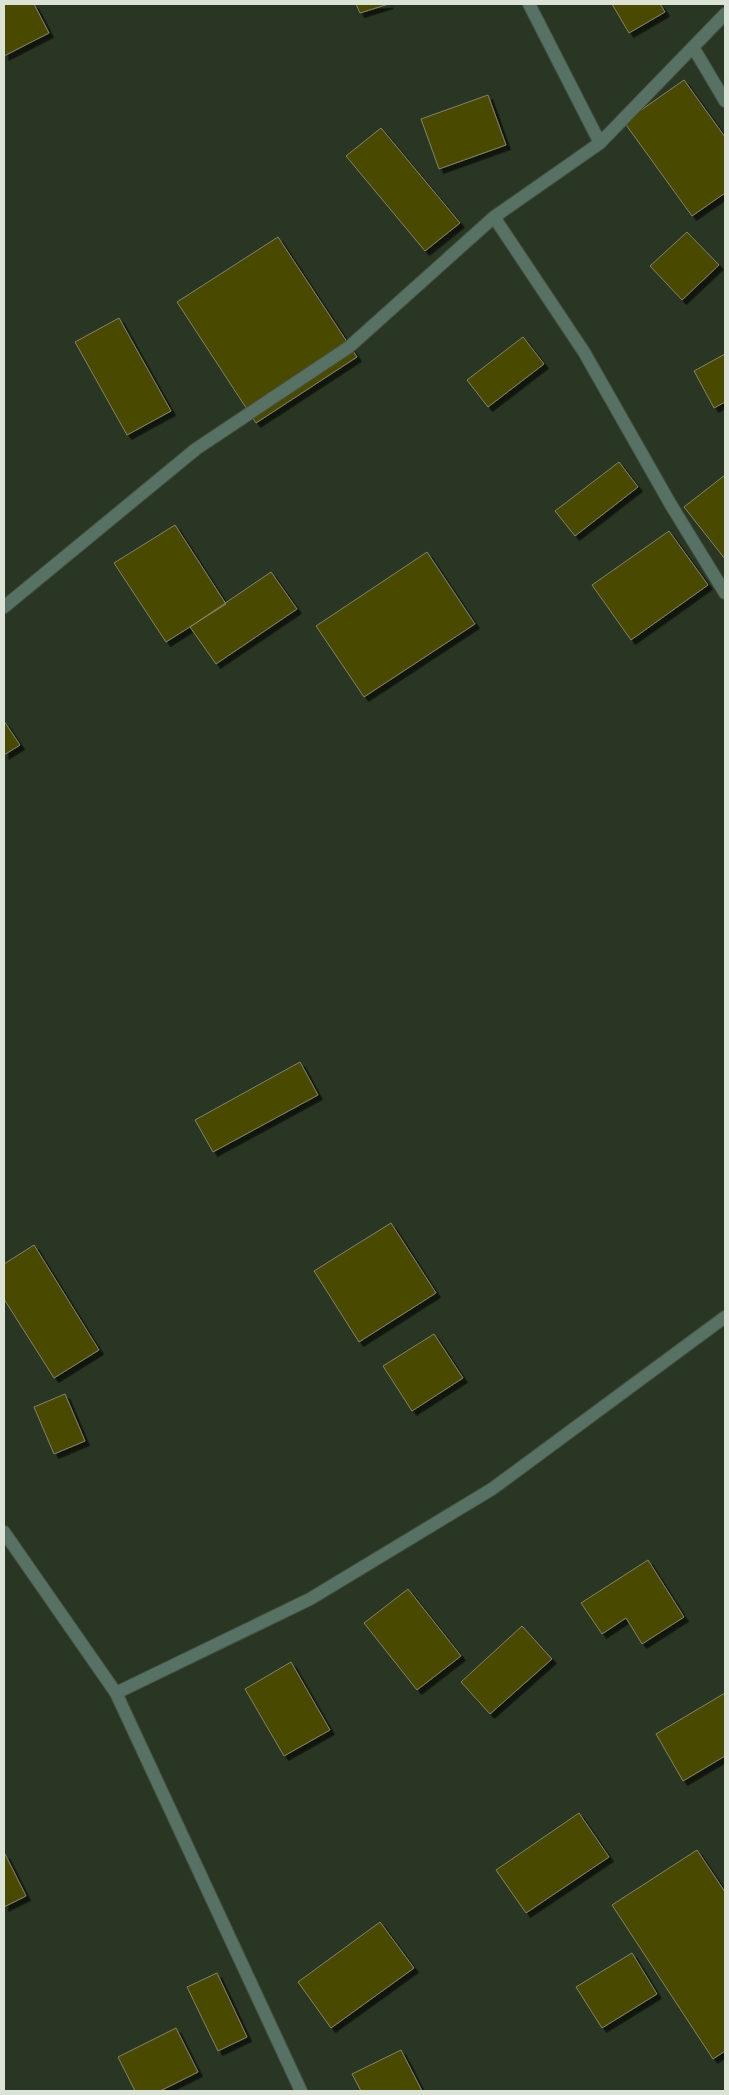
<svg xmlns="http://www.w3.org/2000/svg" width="729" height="2095" font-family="'Noto Serif',serif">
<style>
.building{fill:#4a4a03;stroke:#828369;filter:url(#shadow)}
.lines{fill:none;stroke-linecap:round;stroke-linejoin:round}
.minor-casing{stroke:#455240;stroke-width:14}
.minor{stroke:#577264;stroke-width:12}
</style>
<defs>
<filter id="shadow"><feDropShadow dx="4.5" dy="4.5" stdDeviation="0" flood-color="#0009"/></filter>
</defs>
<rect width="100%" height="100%" fill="#293623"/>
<!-- building -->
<path class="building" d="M4 4H34L49 33 4 56Z
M356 4H389L360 13Z
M612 4H660L665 12 629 33Z
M684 80 725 137V193L692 216 624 122Z
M488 95 506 145 439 169 421 119Z
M381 128 460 223 425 251 346 156Z
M687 232 719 265 682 300 650 266Z
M278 237 357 357 256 423 177 302Z
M119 318 171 411 127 435 75 342Z
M523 337 544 364 488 407 467 380Z
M725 354V402L714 408 694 371Z
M619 462 638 487 575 536 555 511Z
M725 475V559L684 507Z
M175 525 226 604 166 642 114 563Z
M669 531 708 585 631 640 592 585Z
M427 552 475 624 364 697 316 626Z
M271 572 297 609 216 664 190 627Z
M4 721 20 745 4 755Z
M300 1062 318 1095 213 1152 195 1120Z
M391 1223 436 1293 359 1342 314 1271Z
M34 1245 99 1350 54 1378 4 1299V1264Z
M434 1334 463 1378 412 1411 383 1366Z
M65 1394 85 1441 54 1454 34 1407Z
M648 1560 684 1617 642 1644 626 1618 602 1634 581 1603Z
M408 1589 461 1656 417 1690 364 1623Z
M522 1626 552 1659 490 1714 461 1682Z
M291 1662 330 1730 284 1756 245 1689Z
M725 1693V1756L683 1781 656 1734Z
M579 1813 609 1857 526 1913 496 1870Z
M697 1850 725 1892V2051L713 2059 612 1905Z
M5 1854 26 1896 4 1907V1855Z
M380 1922 414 1968 331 2028 298 1982Z
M632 1953 657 1994 602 2028 576 1987Z
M217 1973 247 2037 218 2051 187 1987Z
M176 2028 198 2072 160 2091H135L118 2057Z
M401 2050 422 2091H361L352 2074Z"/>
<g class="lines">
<defs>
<path id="minor" d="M529 4 600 143
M693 47 725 101
M494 217 584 352 671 505 725 593
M4 607 196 449 349 347 494 217 600 143 725 14
M4 1532 116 1693 301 2091
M116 1693 310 1599 492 1489 725 1317"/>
</defs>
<!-- minor casing -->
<use href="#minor" class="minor-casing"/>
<!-- minor -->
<use href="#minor" class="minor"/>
</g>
<!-- border -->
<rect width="729" height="2095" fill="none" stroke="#dae3d6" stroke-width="10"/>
</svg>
